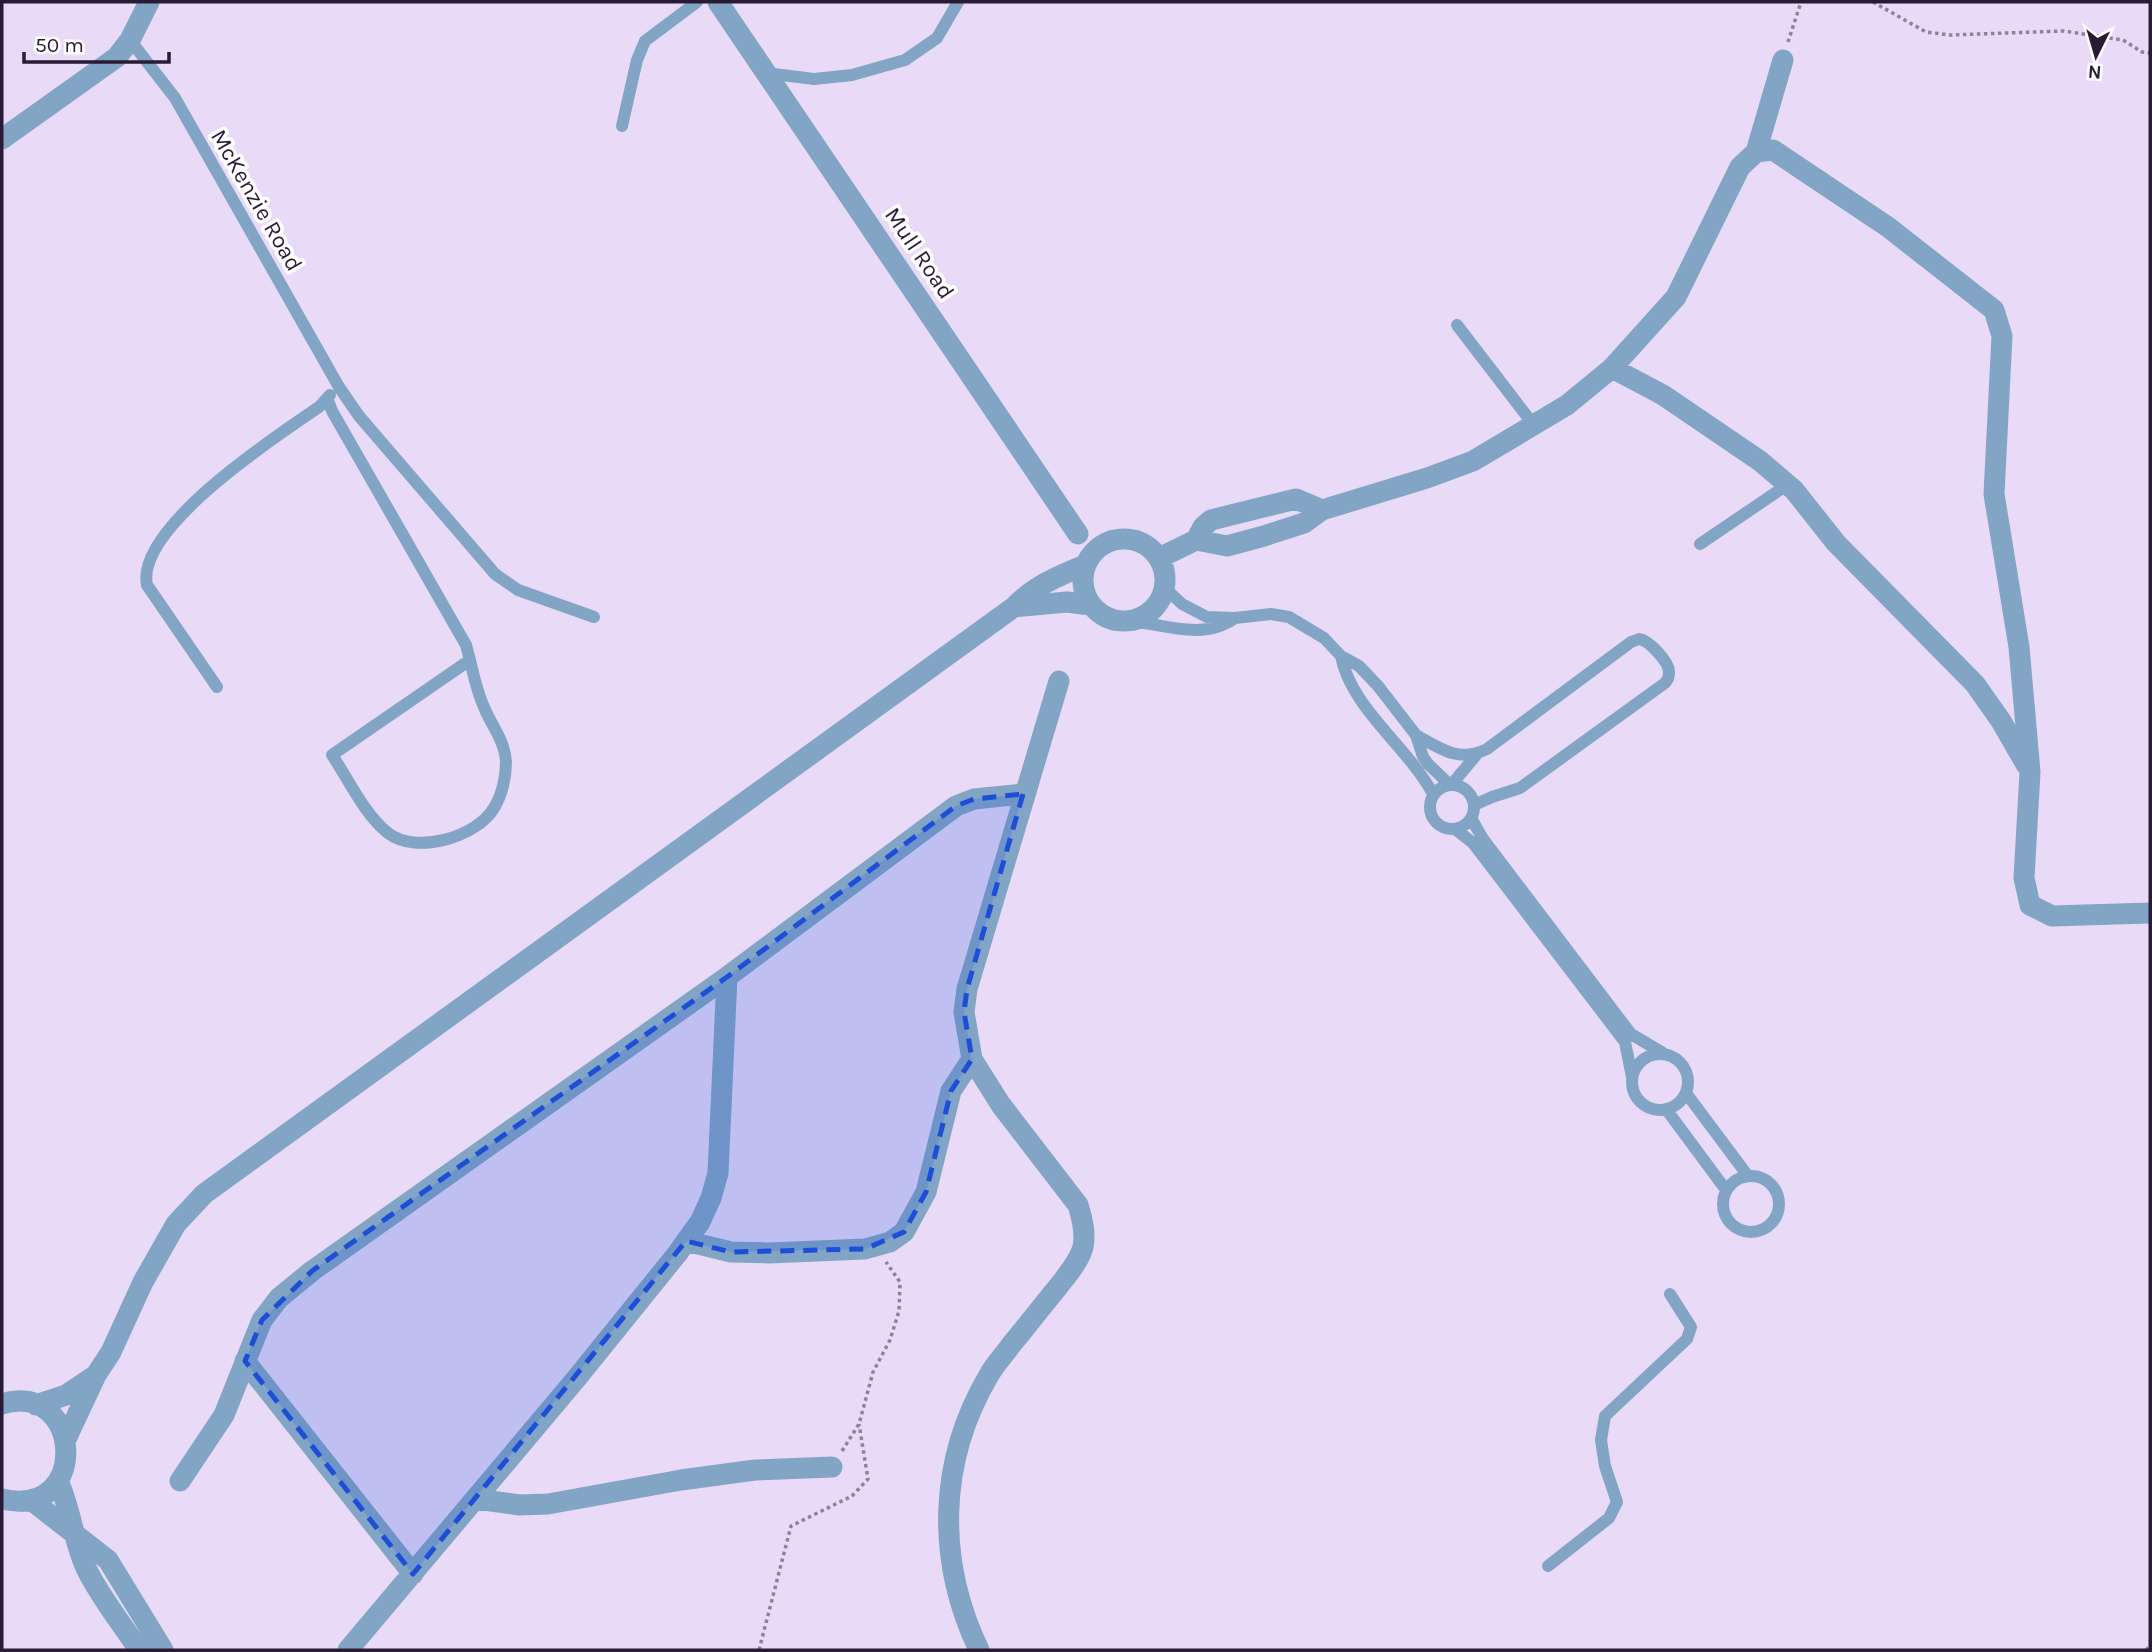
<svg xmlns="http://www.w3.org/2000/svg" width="2152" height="1652" font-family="Karla,sans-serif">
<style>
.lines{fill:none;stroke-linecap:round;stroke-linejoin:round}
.path{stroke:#8f819d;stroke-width:3.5;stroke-dasharray:3.5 3.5;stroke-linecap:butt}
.service{stroke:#83a5c5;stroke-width:12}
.minor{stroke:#83a5c5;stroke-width:21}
.marked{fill:#1d4ed8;fill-opacity:0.2;stroke:#1d4ed8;stroke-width:5;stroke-dasharray:14 9;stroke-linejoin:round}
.labels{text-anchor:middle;stroke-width:7;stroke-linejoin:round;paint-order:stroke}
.street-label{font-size:23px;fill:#291b36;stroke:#fff}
</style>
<rect width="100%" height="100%" fill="#e9dbf8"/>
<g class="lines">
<!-- path -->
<path class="path" d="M1873 2 1926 32 1950 35 2064 31 2123 40 2142 52 2150 53
M1788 42 1801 2
M842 1451 859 1424 873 1372 890 1340 899 1311 900 1282 886 1262
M759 1650 791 1526 852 1496 868 1479 859 1424
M2146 1650 2150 1646"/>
<!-- service -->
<path class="service" d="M130 40 175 98 339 387 359 416 495 574 518 590 594 617
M766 73 814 79 852 75 905 60 937 38 958 2
M622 126 637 60 645 41 697 2
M1457 325 1533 424
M327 398 332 411 466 645C472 665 475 688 484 707 491 725 505 741 506 762 506 777 502 795 494 808 477 837 416 855 388 833 364 814 349 780 332 755L470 660
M1700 544 1787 485
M1165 588 1182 604 1207 617 1235 618 1271 614 1289 617 1324 638 1341 656 1359 666 1378 686 1416 735 1423 757 1428 764 1449 784
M1133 621C1168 626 1205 640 1235 618
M1341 656C1351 708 1408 747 1433 794
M217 687 147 585C135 528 278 435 319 407L330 395
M1416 735C1441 749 1459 763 1487 749L1631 642 1639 639C1649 640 1669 662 1669 672 1669 678 1668 679 1665 683L1520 788 1492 797 1474 805
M1452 784 1478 753
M1430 807a22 22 0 1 1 44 0a22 22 0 1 1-44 0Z
M1471 818 1483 839 1631 1034 1663 1053
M1455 829 1473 843 1625 1042 1632 1077
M1632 1082a28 28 0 1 1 56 0a28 28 0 1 1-56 0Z
M1686 1093 1748 1176
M1666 1109 1726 1190
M1723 1204a28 28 0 1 1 56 0a28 28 0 1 1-56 0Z
M1548 1566 1609 1518 1617 1502 1605 1466 1601 1440 1605 1416 1687 1339 1691 1327 1670 1294"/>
<!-- minor -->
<path class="minor" d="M718 2 1078 534
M2 139 117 57 130 40 149 2
M1756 152 1783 60
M1612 368 1663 395 1760 461 1794 490 1836 543 1975 684 2001 721 2027 766
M1083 580a41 41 0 1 1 82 0a41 41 0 1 1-82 0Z
M1196 540 1227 546 1264 536 1304 523 1322 510 1427 478 1473 461 1567 405 1612 368 1676 297 1740 167 1756 152 1773 150 1888 227 1994 310 2002 336 1994 494 2019 647 2030 772 2024 878 2030 905 2052 916 2150 913
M1159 558 1196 540 1203 527 1211 520 1296 499 1322 510
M1014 607 1067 602 1090 605
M686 1241 731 1252 769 1253 865 1249 890 1242 904 1232 926 1192 951 1091 972 1059
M245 1361 413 1574
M2 1404C82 1379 92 1520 2 1499
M36 1405 66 1395 96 1375
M66 1439 96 1375 111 1352 143 1282 176 1224 204 1194 1014 607C1034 586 1058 576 1085 565
M58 1481C71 1509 73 1540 86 1568 100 1597 122 1624 139 1650
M180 1481 224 1415 262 1320 279 1298 312 1271 727 977 956 806 974 799 1023 794
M476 1499 520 1505 548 1504 681 1480 755 1470 832 1467
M31 1500 108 1560 163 1650
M348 1650 576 1379 677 1254 700 1222 711 1198 718 1173 727 977
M979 1650C936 1560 938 1461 989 1375 995 1364 1004 1355 1011 1345 1027 1326 1042 1306 1058 1287 1067 1275 1079 1262 1083 1247 1086 1233 1082 1218 1078 1205L1001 1105 972 1059 964 1012 967 989 1059 681"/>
</g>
<!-- marked area -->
<path class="marked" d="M1023 794 967 989 964 1012 972 1059 951 1091 926 1192 904 1232 865 1249 731 1252 686 1241 413 1574 245 1361 262 1320 312 1271 727 977 956 806 974 799Z"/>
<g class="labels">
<!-- street labels -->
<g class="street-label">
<text transform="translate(257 200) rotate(60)" y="8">McKenzie Road</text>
<text transform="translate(920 253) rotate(56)" y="8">Mull Road</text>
</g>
</g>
<!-- border -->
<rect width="2152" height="1652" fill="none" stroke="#291b36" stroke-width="7"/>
<!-- north arrow -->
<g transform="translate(2096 56) rotate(185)" stroke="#ffffff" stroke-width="5" paint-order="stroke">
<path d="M0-5L12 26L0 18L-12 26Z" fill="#291b36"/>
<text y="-10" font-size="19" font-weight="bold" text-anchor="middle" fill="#291b36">N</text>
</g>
<!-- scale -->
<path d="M24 52v10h145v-10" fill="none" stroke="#291b36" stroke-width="3.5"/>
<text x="35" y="52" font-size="21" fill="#291b36" stroke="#ffffff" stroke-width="5" paint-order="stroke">50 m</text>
</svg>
